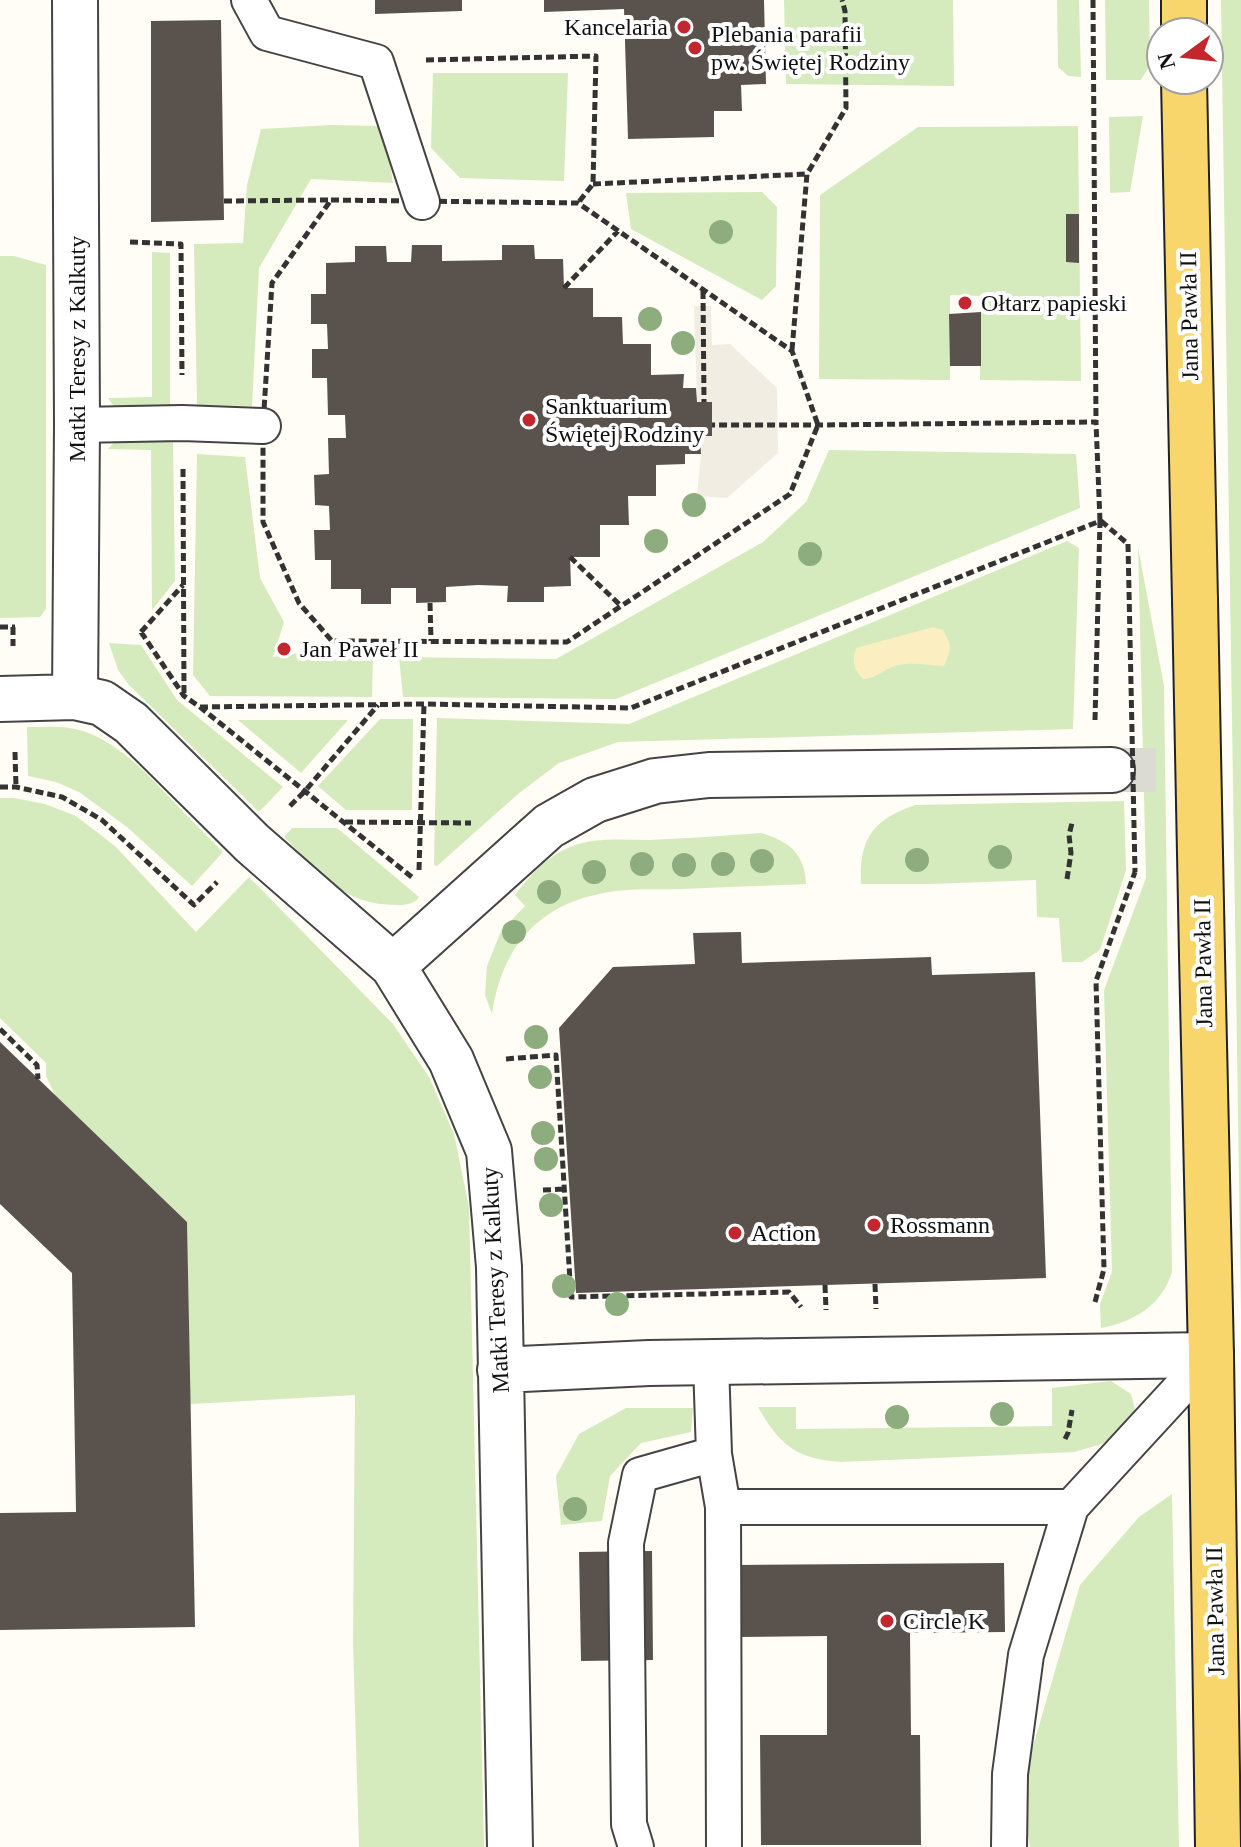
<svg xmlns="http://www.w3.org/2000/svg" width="1241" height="1847" font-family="Georgia,serif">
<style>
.green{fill:#d5ebbd}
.sand{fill:#fbeec1}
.plaza{fill:#f1ede2}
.building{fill:#5a524d}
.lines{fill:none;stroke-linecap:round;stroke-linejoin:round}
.street-tunnel{stroke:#dbdad3;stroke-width:44;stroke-dasharray:44 22;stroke-linecap:butt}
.lane-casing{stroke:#444;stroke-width:38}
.street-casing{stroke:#444;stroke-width:48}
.primary-casing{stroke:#222;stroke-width:48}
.path{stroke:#333;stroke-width:5;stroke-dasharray:8 4;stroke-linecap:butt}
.lane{stroke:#fff;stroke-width:34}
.street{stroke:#fff;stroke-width:44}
.primary{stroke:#f9d66b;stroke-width:44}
.primary-bridge-casing{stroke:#222;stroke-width:48;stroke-linecap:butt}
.path-bridge{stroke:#333;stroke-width:5;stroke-dasharray:8 4;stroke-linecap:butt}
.primary-bridge{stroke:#f9d66b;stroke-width:44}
.tree{fill:#8dad7f}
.poi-dot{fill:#c4262e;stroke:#fff;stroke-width:3}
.labels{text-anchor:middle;stroke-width:8;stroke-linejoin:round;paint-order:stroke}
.poi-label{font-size:24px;fill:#111;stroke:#fff;text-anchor:start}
.street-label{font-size:24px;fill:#111;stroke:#fff}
</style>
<rect width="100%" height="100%" fill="#fffdf5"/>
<!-- green -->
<path class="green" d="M784 0H953L954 86 786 84Z
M1057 0H1079L1081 77 1068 76 1058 67Z
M1105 0H1149L1150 65 1141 80H1106Z
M1221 0H1241V1310Z
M433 73H568L564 181 460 178 431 148Z
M1143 116 1130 192 1110 193 1109 117Z
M331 125 384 126 393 183 311 179 259 268 252 406 197 405 194 244 243 243 247 185 261 129Z
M1078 126 1081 381 980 380V296L950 295V380L819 379 820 195 918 127Z
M762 192 777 207 776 286 762 300 631 229 626 193Z
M152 252 170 253V405L114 407 108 398 152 397Z
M0 256H14L46 265V609L40 617 0 618Z
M116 440H173L175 581 152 610 151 450 108 449Z
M829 450 1076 454 1080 508 616 699 403 697 399 657 556 659 763 542 806 502Z
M197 454 245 457 260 578 284 622 273 657 312 651 373 656 372 697 210 696 193 675Z
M1067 541 1079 548 1073 729 618 742 559 763 518 794 437 866 434 865 437 718 629 724Z
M1138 547 1164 686 1172 1272C1162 1305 1134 1322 1101 1328L1100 1304 1112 1272 1104 990 1146 878Z
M109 643 141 645 177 700 283 787 259 812 129 685 118 670Z
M380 719H413L412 810H346L318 786Z
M238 720H348L301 773Z
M27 727C46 727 65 725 83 731 119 743 145 772 171 799 188 817 206 835 223 852L192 886 127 827 79 792 56 782 28 776Z
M0 798H14L45 804 76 816 115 846 196 932 249 877 393 1024 429 1077 454 1134 469 1207 484 1847H359L353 1643 355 1395 190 1404 187 1222 55 1095 46 1076V1063L0 1018Z
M1124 801 1126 870 1100 950 1082 962H1062L1059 918 1037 917 1036 880 930 884H861C859 839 872 820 915 805Z
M292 828H337L419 897C413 905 405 905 396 905 342 905 320 872 284 837Z
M761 833C788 841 805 853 806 884 765 886 724 887 683 889 659 890 633 888 609 892 540 903 502 945 492 1014L485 995 487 966 501 931 525 906 515 895C530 875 546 857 570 847 595 837 623 840 650 840 687 838 724 836 761 833Z
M1111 1381 1131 1394 1135 1409 1122 1431 1102 1444 1074 1452 841 1462C797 1459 779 1445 758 1407H796V1429L1052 1426V1388Z
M626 1408H693L691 1432 641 1443 610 1476 602 1521 561 1525 556 1476 579 1434Z
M1172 1494 1179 1847H1030L1020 1791 1080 1585 1139 1517Z"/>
<!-- sand -->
<path class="sand" d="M933 627 943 630C952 646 952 649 944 666 930 665 913 662 898 665 885 668 876 679 863 679 853 668 852 662 856 648Z"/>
<!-- plaza -->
<path class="plaza" d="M694 306H711L712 345 730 344 777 388 778 453 727 498 697 496 701 454 700 436H712V403L697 402Z"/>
<!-- building -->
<path class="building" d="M375 0H462V11L375 14Z
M544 0H764L766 84 741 85 742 111H714V137L628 139 624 9 544 12Z
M221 20 224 220 151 222V21Z
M1066 214H1079V263L1066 262Z
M412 245H442V261L502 260V245H534L535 259H563L564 288H593V317H622L623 344H651V375L684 374 683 388H696L697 402H712V436H700L701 454H685V464L656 465V496H628L629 525H600V557H570L571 586 544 587V602H507L508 586 478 585 446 587V602L416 603V588H391V604H361V589H331V560H315L314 530H330L329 506 315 505 314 475 329 474 328 438H346L345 415H328L327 378H312V349H328L327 324H311V294H326V263L355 262V246H386L387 262H411Z
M981 312V366H950L949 314Z
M741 932 742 963 931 957 932 975 1035 972 1046 1278 576 1293 559 1028 613 967 695 964 693 933Z
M0 1042 187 1222 195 1627 0 1630V1513L76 1512 72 1273 0 1204Z
M652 1551 653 1660 581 1661 579 1552Z
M1004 1563 1005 1632 910 1633 911 1735H920L921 1845H761L760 1735H827V1636L736 1637 735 1565Z"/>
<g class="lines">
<!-- street-tunnel -->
<path class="street-tunnel" d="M1112 770H1241"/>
<defs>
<path id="lane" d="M249 0 267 33 376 62 422 202
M77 425 182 423 263 426
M711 1363 714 1454 723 1507 724 1847
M723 1507H1071
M636 1847 629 1824 626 1543 640 1475 714 1454
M1009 1847 1010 1774 1026 1655 1071 1507 1211 1355"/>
<path id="street" d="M75 697 77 425 75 0
M0 699 75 697 102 703 131 723 252 843 393 966 451 1060 489 1151 499 1267 510 1847
M393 966 549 826 595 800 655 781 709 775 1112 770
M500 1370 649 1363 1211 1355"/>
<path id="primary" d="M1184 0V32
M1184 80 1195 600
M1202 955 1211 1355 1218 1847"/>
</defs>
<!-- lane casing -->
<use href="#lane" class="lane-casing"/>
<!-- street casing -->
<use href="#street" class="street-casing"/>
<!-- primary casing -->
<use href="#primary" class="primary-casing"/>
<!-- path -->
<path class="path" d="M1093 0 1096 422
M426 60 596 56 593 184 578 203
M593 184 807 174
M331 200 578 203 792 351 818 425 790 494 567 642 332 641 299 603 263 522V426L272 283Z
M224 201 330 200
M130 242 181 244 182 375
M564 288 618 231
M703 291 704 402
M792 350 807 174 846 108 845 11 842 0
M183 469 184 695
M1101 521 1128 544
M570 557 621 606
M430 603 431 641
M0 627H15
M13 627V646
M141 632 184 696 200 707 413 878
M141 632 183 585
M200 707 424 704 631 708 1100 521 1096 422 818 425H712
M1095 720 1100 521
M15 752 16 787
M0 787H16L62 797 102 820 194 905 217 882
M290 806 305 791 378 705
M345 822 471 823
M419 870 424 704
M1067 879 1071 853 1069 835 1072 823
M0 1029 37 1065 38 1079
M506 1059 556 1055 571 1297 789 1292 801 1307
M543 1190 565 1189
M875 1284 876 1309
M825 1285 826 1310
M1095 1302 1104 1269 1096 981 1135 872
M1065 1439 1068 1433 1072 1410"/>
<!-- lane -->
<use href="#lane" class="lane"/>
<!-- street -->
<use href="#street" class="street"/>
<!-- primary -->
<use href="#primary" class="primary"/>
<defs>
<path id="primary-bridge" d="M1195 600 1202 955"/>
</defs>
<!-- primary-bridge casing -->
<use href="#primary-bridge" class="primary-bridge-casing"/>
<!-- path-bridge -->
<path class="path-bridge" d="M1128 544 1135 872"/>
<!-- primary-bridge -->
<use href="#primary-bridge" class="primary-bridge"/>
</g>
<!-- trees -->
<g class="tree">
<circle cx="721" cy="232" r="12"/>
<circle cx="650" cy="319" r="12"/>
<circle cx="683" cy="343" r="12"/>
<circle cx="694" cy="505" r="12"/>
<circle cx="656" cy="541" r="12"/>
<circle cx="810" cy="554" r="12"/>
<circle cx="1000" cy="857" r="12"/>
<circle cx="917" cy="860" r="12"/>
<circle cx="762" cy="861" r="12"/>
<circle cx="642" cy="864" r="12"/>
<circle cx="723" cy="864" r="12"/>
<circle cx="684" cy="865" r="12"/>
<circle cx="594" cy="872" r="12"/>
<circle cx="549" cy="892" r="12"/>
<circle cx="514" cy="932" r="12"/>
<circle cx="536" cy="1037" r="12"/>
<circle cx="540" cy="1077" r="12"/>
<circle cx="543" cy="1133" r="12"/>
<circle cx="546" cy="1159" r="12"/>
<circle cx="551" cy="1205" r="12"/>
<circle cx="564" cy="1286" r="12"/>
<circle cx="617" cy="1304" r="12"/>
<circle cx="1002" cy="1414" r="12"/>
<circle cx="897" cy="1417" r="12"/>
<circle cx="575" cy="1509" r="12"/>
</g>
<!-- markers -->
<g class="poi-dot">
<circle cx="684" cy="27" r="8"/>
<circle cx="695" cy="48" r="8"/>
<circle cx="965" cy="303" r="8"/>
<circle cx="529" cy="420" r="8"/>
<circle cx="284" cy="649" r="8"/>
<circle cx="874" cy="1225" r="8"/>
<circle cx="735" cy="1233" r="8"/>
<circle cx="887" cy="1621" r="8"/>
</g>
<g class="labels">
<!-- poi labels -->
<g class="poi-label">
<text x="668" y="35" text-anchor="end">Kancelaria</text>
<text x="711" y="42">Plebania parafii<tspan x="711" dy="28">pw. Świętej Rodziny</tspan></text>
<text x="981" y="311">Ołtarz papieski</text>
<text x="545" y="414">Sanktuarium<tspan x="545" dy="28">Świętej Rodziny</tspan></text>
<text x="300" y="657">Jan Paweł II</text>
<text x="890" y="1233">Rossmann</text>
<text x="751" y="1241">Action</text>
<text x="903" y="1629">Circle K</text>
</g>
<!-- street labels -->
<g class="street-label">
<text transform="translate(1189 316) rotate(-91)" y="8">Jana Pawła II</text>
<text transform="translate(77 349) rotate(-90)" y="8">Matki Teresy z Kalkuty</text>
<text transform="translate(1203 963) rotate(-91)" y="8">Jana Pawła II</text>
<text transform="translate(495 1280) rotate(-93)" y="8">Matki Teresy z Kalkuty</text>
<text transform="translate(1215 1611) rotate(-91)" y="8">Jana Pawła II</text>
</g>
</g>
<!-- north arrow -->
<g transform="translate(1185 56) rotate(255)"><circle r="38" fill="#ffffff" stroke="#a0a0a0" stroke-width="2"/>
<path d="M0-6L14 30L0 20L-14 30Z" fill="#c4262e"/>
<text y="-12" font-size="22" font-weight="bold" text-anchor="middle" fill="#111111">N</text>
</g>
</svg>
